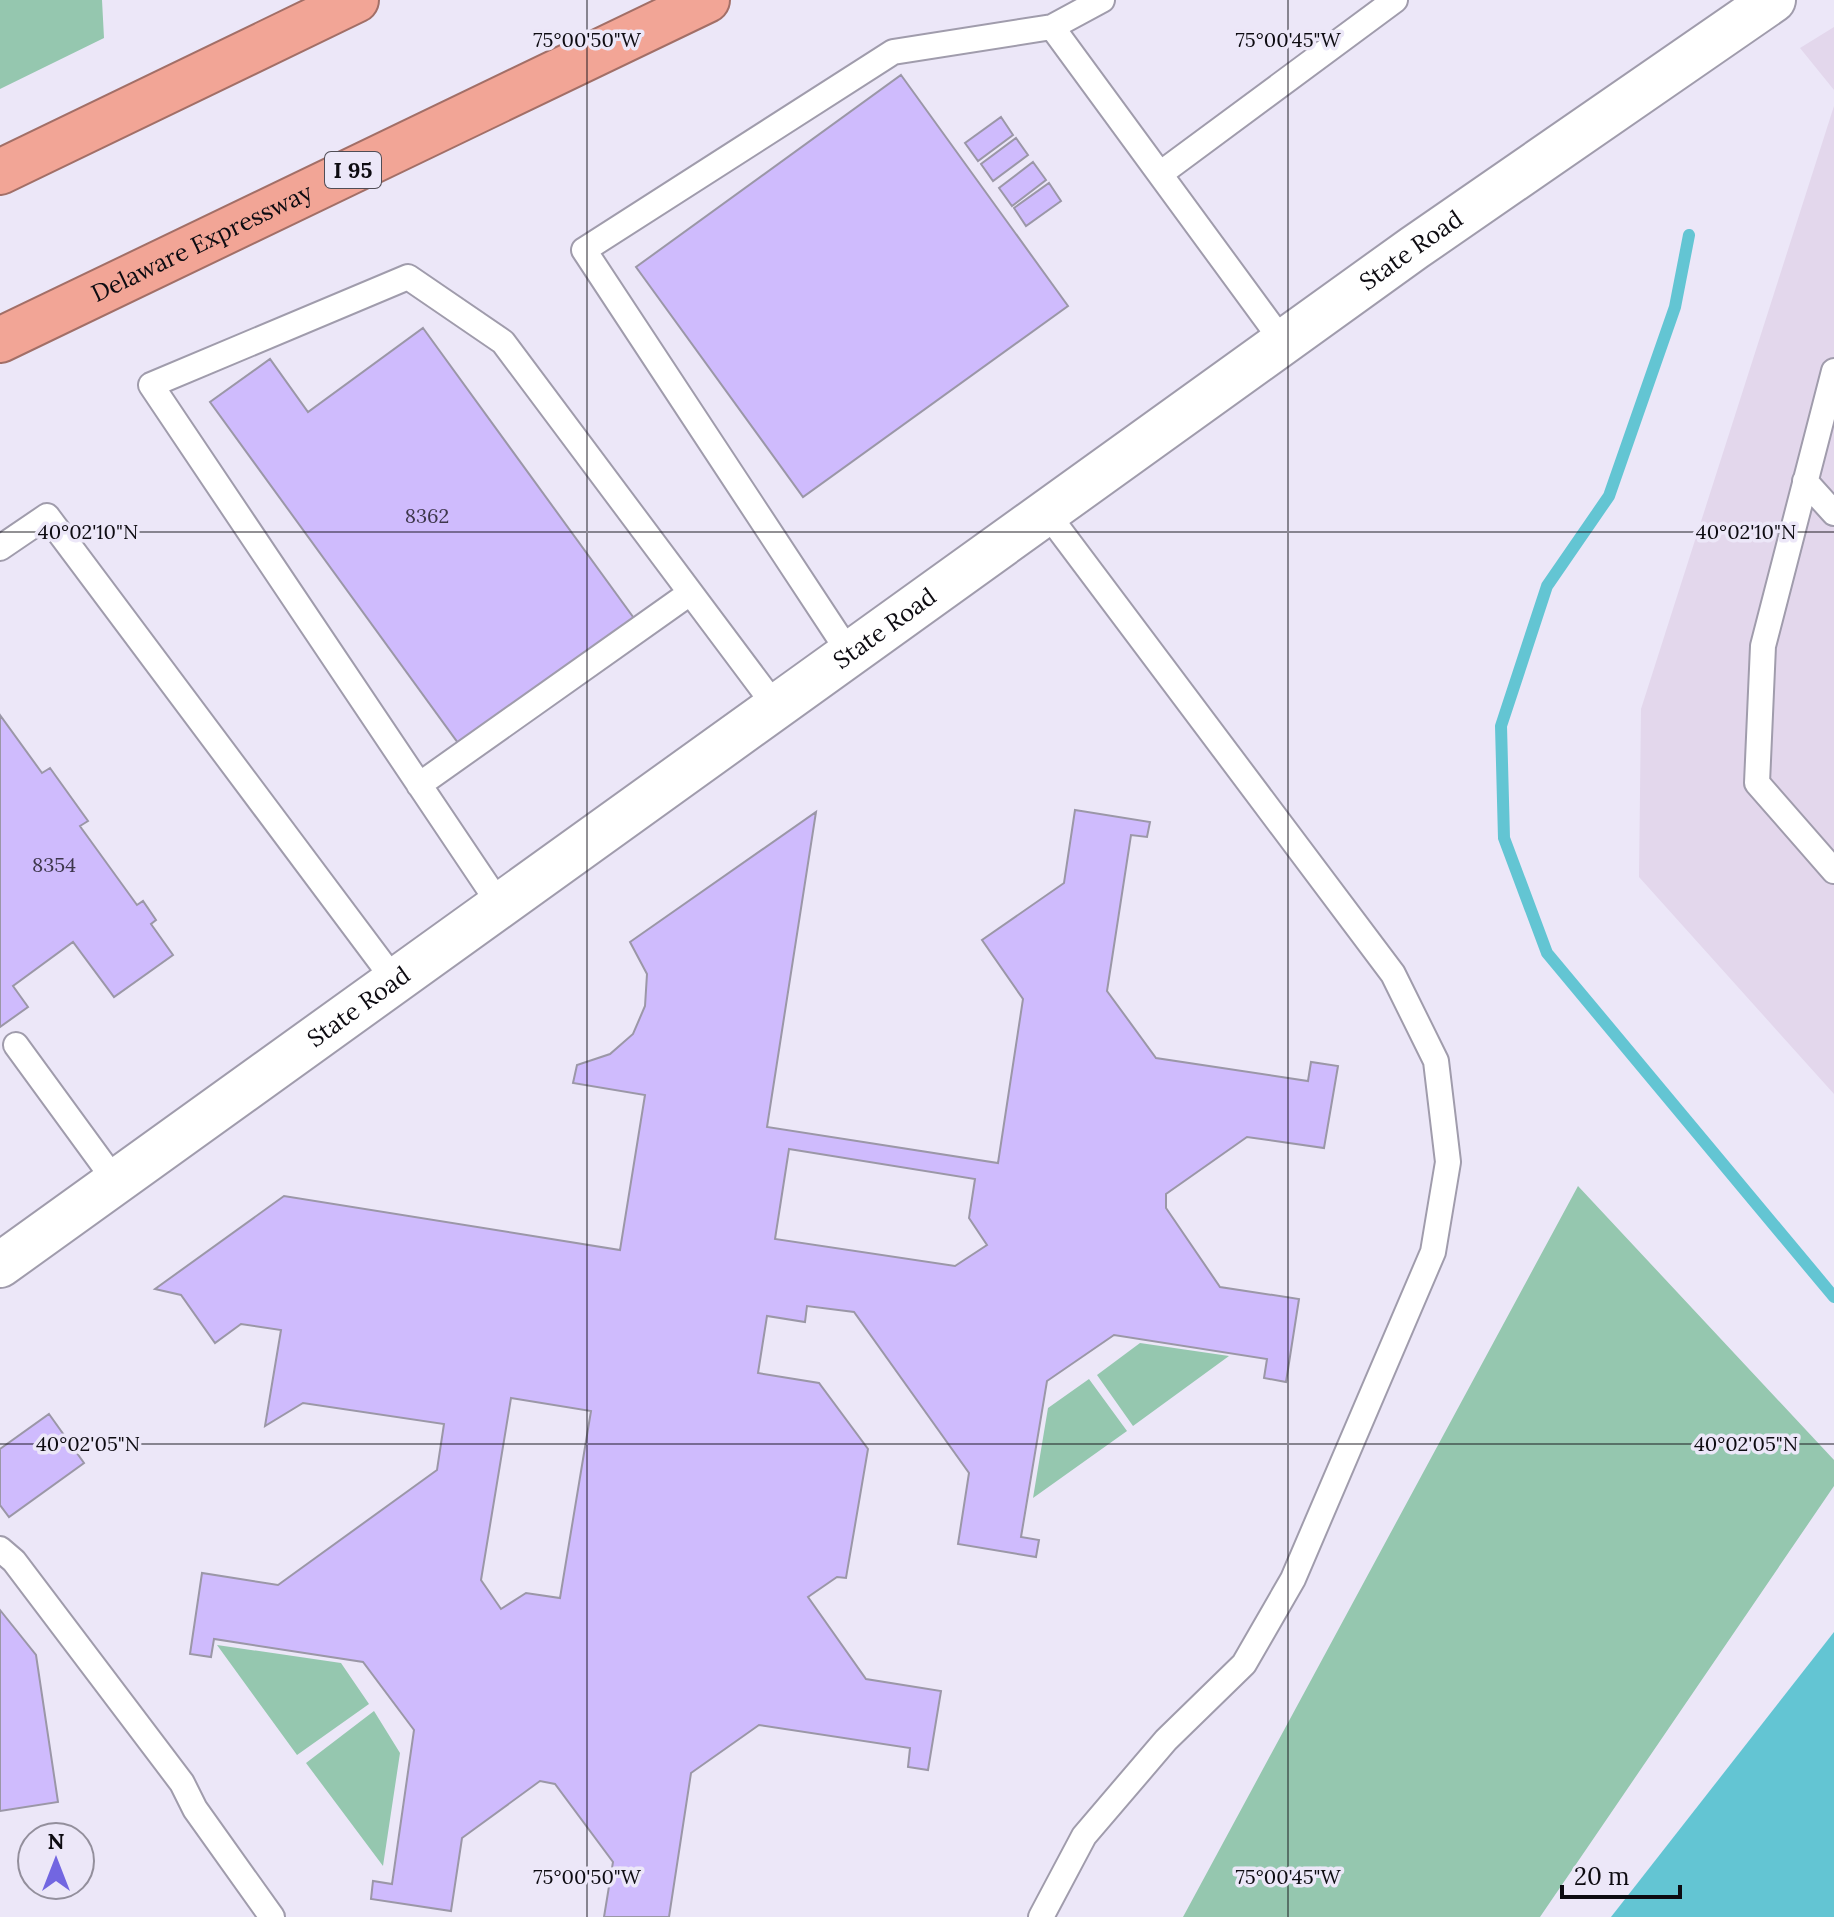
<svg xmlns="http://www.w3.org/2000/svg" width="1834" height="1917" font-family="Lora,serif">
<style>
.industrial{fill:#e3d7ec}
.green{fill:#95c7af}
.water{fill:#63c5d3}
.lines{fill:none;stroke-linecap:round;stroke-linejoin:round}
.stream{stroke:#63c5d3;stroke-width:12}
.building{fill:#cfbbfd;stroke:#9b97a7;stroke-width:2;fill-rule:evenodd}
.lane-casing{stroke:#a09cac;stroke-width:28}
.secondary-casing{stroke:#a09cac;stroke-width:48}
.highway-casing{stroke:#a26f67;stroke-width:48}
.lane{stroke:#fff;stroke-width:24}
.secondary{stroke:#fff;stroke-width:44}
.highway{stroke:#f2a596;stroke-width:44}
.ticks{fill:none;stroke:#0d0b11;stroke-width:2;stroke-opacity:0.45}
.labels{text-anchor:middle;stroke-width:7;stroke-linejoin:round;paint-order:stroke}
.number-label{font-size:20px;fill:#3e374c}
.shield{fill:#ece7f8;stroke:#504d56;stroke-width:2}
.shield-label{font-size:22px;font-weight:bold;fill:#0d0b11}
.street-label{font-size:24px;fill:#0d0b11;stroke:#ece7f8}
.ticks-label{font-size:20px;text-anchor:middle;fill:#0d0b11;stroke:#ece7f8;stroke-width:7;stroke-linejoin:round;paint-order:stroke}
</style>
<rect width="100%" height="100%" fill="#ece7f8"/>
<!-- industrial -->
<path class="industrial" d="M1834 27V90L1800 48Z
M1834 106V1094L1639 877 1641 709Z"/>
<!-- green -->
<path class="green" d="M0 0H102L104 38 0 89Z
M1578 1186 1834 1460V1486L1540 1917H1183Z
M1140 1343 1229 1356 1133 1426 1097 1375Z
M1089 1379 1127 1431 1033 1498 1048 1408Z
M217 1645 341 1663 369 1704 297 1755Z
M374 1711 400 1753 383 1866 306 1763Z"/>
<!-- water -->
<path class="water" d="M1834 1632V1917H1611Z"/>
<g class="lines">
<!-- stream -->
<path class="stream" d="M1689 235 1675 307 1609 496 1547 586 1501 726 1504 838 1547 953 1834 1297"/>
</g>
<!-- building -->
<path class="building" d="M901 75 1068 306 803 497 636 267Z
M1001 117 1013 135 978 161 965 143Z
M1016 138 1028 155 993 181 981 164Z
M1033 162 1046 180 1012 206 999 188Z
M1049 183 1061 201 1026 226 1014 208Z
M423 328 636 621 461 747 210 402 270 359 308 412Z
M0 715 42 773 50 768 88 821 80 826 82 829 137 905 143 901 156 920 151 924 173 955 114 997 73 942 13 986 28 1007 0 1027Z
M1075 810 1150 822 1147 837 1131 835 1107 991 1156 1058 1308 1081 1311 1062 1338 1066 1324 1148 1247 1137 1166 1194V1208L1220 1287 1299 1299 1286 1382 1264 1378 1267 1359 1114 1335 1047 1381 1021 1537 1039 1540 1036 1557 958 1544 969 1473 854 1312 807 1306 805 1322 767 1316 758 1373 819 1383 868 1449 846 1578 837 1577 808 1597 866 1679 941 1691 928 1770 908 1767 910 1748 759 1725 691 1773 669 1917H604L613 1862 555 1784 540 1781 462 1838 451 1911 371 1899 373 1881 392 1884 414 1730 363 1662 214 1639 211 1657 190 1654 202 1573 278 1585 437 1470 444 1424 303 1403 265 1426 281 1330 241 1324 215 1343 181 1295 155 1289 284 1196 620 1250 645 1095 573 1083 577 1065 610 1054 633 1034 645 1006 647 974 630 942 816 812 767 1127 998 1163 1023 999 982 940 1064 883ZM789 1149 975 1179 969 1218 987 1245 955 1266 775 1239ZM511 1398 591 1411 560 1598 526 1593 501 1609 481 1580Z
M49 1414 84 1463 9 1517 0 1505V1449Z
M0 1610 36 1655 58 1802 0 1811Z"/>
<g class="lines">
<defs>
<path id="lane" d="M1102 0 1052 27 1283 342
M1160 174 1395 0
M1834 371 1763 646 1757 783 1834 871
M1805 481 1834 513
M0 548 47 516 395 981
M850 654 584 250 893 52 1052 27
M419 785 690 593
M500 905 151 385 408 277 503 342 776 707
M16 1045 116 1182
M0 1549 14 1561 182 1783 195 1809 272 1917
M1041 1917 1084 1836 1166 1740 1244 1664 1293 1579 1433 1252 1448 1162 1436 1061 1393 974 1046 512"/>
<g id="secondary">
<path id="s1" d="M0 1265 1414 248 1773 0"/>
</g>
<g id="highway">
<path d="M0 172 356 0"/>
<path id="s2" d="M0 340 707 0"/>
</g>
</defs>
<!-- lane casing -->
<use href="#lane" class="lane-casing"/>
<!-- secondary casing -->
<use href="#secondary" class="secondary-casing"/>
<!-- highway casing -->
<use href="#highway" class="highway-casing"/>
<!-- lane -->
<use href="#lane" class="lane"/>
<!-- secondary -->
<use href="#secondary" class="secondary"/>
<!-- highway -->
<use href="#highway" class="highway"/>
</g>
<!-- ticks -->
<path class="ticks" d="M587 0V1917M1288 0V1917M0 532H1834M0 1444H1834"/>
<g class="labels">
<!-- number labels -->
<g class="number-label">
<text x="427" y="523">8362</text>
<text x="54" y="872">8354</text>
</g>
<!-- shield labels -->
<rect class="shield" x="325" y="152" width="56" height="36" rx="6"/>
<g class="shield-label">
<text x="353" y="178">I 95</text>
</g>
<!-- street labels -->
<g class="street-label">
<text dy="8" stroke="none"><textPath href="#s2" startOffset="224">Delaware Expressway</textPath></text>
<text dy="8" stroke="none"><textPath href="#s1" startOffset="1738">State Road</textPath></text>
<text dy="8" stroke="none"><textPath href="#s1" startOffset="1090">State Road</textPath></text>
<text dy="8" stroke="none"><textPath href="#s1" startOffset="442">State Road</textPath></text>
</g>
</g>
<g class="ticks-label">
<text x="587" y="47">75°00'50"W</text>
<text x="1288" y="47">75°00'45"W</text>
<text x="88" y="539">40°02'10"N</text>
<text x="1746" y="539">40°02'10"N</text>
<text x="88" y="1451">40°02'05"N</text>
<text x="1746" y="1451">40°02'05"N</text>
<text x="587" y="1884">75°00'50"W</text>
<text x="1288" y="1884">75°00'45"W</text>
</g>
<!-- north arrow -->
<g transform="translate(56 1861)"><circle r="38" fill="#ece7f8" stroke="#938f9c" stroke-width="2"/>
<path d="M0-6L14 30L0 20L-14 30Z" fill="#7266e1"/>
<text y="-12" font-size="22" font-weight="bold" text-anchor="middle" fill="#0d0b11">N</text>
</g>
<!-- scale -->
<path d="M1562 1885v12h118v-12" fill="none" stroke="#0d0b11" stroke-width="4"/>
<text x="1574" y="1885" font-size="24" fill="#0d0b11" stroke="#ece7f8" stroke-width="6" paint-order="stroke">20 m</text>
</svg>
